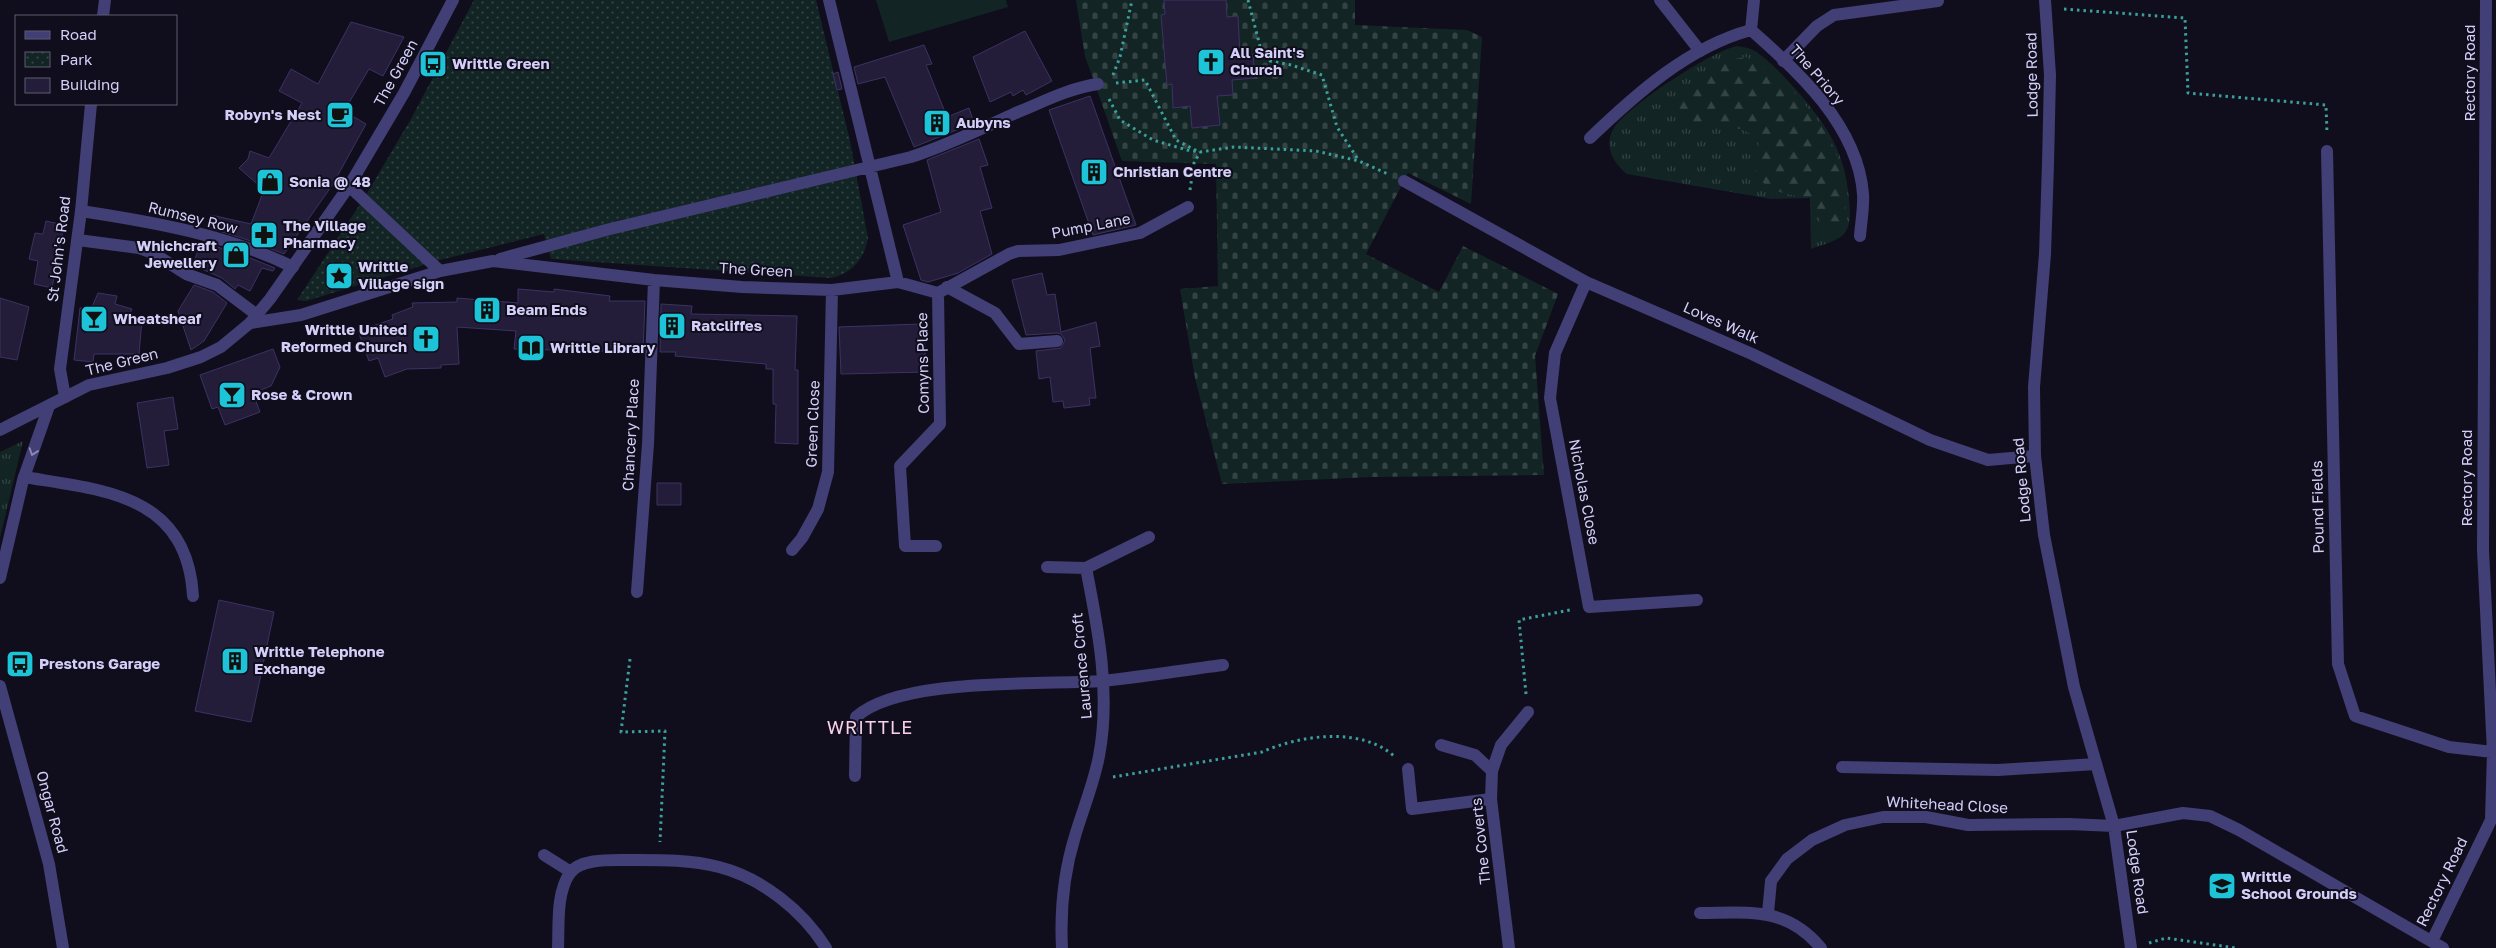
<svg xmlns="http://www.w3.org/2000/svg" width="2496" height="948" font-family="'Golos Text',sans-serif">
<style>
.grass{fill:url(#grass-tufts)}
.forest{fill:url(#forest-firs)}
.cemetery{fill:url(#cemetery-stones)}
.park{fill:url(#park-dots)}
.pitch{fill:#122524}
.building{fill:#231d3a;stroke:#3c3263}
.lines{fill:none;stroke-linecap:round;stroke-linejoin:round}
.path{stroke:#3ca09a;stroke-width:3;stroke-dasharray:2.5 4;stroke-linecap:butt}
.service{stroke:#413f75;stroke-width:12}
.minor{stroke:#413f75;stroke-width:12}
.tertiary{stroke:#413f75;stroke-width:12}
.oneway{stroke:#8a87b7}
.labels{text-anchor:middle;stroke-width:4;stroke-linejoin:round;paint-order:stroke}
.poi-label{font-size:15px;font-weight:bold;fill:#d4cff9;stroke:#100e1c;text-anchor:start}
.street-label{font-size:15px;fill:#d4cff9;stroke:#100e1c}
.quarter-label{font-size:18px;letter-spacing:1px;fill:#f9d1ea;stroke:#100e1c}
</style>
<defs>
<pattern id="grass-tufts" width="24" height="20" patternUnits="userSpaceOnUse" patternTransform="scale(1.25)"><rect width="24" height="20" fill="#122524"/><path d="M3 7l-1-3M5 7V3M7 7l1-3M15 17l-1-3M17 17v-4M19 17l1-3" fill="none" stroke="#344445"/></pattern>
<pattern id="forest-firs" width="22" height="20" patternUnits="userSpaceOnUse" patternTransform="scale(1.25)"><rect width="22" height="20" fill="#122524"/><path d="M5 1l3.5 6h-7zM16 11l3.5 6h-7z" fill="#344445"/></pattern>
<pattern id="cemetery-stones" width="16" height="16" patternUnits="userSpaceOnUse" patternTransform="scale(1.25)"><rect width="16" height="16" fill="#122524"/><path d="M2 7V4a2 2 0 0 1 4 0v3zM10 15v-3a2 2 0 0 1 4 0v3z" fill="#344445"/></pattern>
<pattern id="park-dots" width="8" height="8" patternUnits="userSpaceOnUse" patternTransform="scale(1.25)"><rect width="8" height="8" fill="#122524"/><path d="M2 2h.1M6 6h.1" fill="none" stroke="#344445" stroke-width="1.8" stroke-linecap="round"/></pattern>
</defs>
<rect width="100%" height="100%" fill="#100e1c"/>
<!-- grass -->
<path class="grass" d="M1737 46C1742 47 1750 48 1755 51 1777 65 1819 114 1831 137 1842 156 1847 177 1849 199 1850 210 1852 226 1843 235 1835 242 1821 245 1811 249L1810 198 1771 199 1627 174C1613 163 1603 145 1614 128 1629 105 1710 52 1737 46Z
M23 441 0 538V452Z"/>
<!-- forest -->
<path class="forest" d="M1746 57C1777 70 1814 111 1830 140 1843 165 1851 208 1841 234L1832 236C1814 224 1822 212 1810 197 1788 195 1772 193 1756 176 1755 163 1760 152 1758 139 1735 119 1707 131 1681 118L1679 105C1695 76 1712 62 1746 57Z"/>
<!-- cemetery -->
<path class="cemetery" d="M1076 0H1355V25L1467 30 1482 37 1471 204 1408 173 1366 254 1439 292 1463 246 1558 294 1535 356 1544 475 1372 477 1222 484 1195 378 1180 289 1218 286 1216 164 1122 161 1085 56Z"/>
<!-- park -->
<path class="park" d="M474 0H816L850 141 868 238C864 259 853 273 831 278L551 259 544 234 440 260 306 301 297 300 366 195 412 117Z"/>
<!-- pitch -->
<path class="pitch" d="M876 0H1006L1008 7 889 42Z"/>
<!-- building -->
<path class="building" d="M1164 0H1226L1227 17 1238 16 1240 55H1253L1255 78 1232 80 1233 95 1217 96 1220 125 1192 128 1190 106 1173 108 1172 84 1167 85 1161 15 1165 14Z
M351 22 404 37 383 76 369 69 344 111 366 124 333 184 284 254 245 239 206 227 211 215 251 224 264 190 239 168 248 159 250 151 269 158 302 103 279 91 291 69 318 84Z
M1025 31 1052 81 1026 95 1023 90 1013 96 1011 92 990 102 973 57Z
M924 45 932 64 926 65 947 117 969 108 974 123 914 147 885 77 858 84 854 67Z
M838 72 842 89 837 90 833 74Z
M1090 96 1136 225 1093 235 1049 110Z
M979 139 988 165 980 167 992 208 980 211 992 254 958 273 928 282 921 280 903 225 941 212 927 160Z
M46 221 64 225 52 288 34 284 38 261 29 259 35 233 43 234Z
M201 242 240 254 275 268 273 271 262 268 250 291 238 285 235 289 222 278 193 265Z
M1042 273 1047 295 1055 294 1061 332 1096 322 1100 346 1090 348 1096 398H1089L1090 405 1064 408 1063 401 1053 402 1050 377 1039 379 1036 351 1061 348 1065 340 1061 334 1057 333 1026 335 1012 280Z
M194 285 213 292 227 303 204 341 191 350 178 311Z
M518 289 554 292V289L610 296 609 301H645L643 352 514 349 516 331 457 327 459 364 441 365V368L407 369 385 377 378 358 369 361 358 331 393 319 392 315 413 307 412 303 457 302V298L518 303Z
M98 293 117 296 115 304 132 309 128 318 142 320 139 354H94L93 362 74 360 80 308 92 307Z
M0 298 29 307 17 360 0 357Z
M661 304 692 306 691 314 797 316 795 370H798V444L775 443 776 404H773V369H766V364L675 356 676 352H660Z
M920 324V328L924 327 926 372 841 374 839 327Z
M273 349 280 367 271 386 253 393 260 412 225 425 218 407 212 409 200 375Z
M173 397 178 429 164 431 169 465 147 468 137 403Z
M657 483H681V505H657Z
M219 600 274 612 251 722 195 711Z"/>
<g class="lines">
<!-- path -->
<path class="path" d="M1248 0 1260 46 1270 61 1291 65 1322 75 1337 127 1359 161
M2064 9 2185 18 2188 93 2326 105 2327 133
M1113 75 1120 57 1132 0
M1116 83 1145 80 1176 140 1197 151
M1109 99 1120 120 1153 140 1187 150 1200 152 1234 147 1316 151 1359 161 1388 174
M1190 190 1194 163 1200 152
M630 659 621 732 665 731 660 842
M1526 694 1519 620 1570 610
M1113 777 1262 752C1300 735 1362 726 1395 757
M2149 943 2166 938 2236 948"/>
<!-- service -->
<path class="service" d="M1660 0 1700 51
M1783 61 1817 26 1834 15 1938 1
M81 211C153 222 228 235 293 267
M1140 233 1188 207
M78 240 139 248 153 253 186 274 217 285 257 315
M947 287 995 313 1019 344 1057 341
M24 477C103 490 187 494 193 596
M1441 745 1475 755 1492 771
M1842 767 1998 770 2096 764
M1408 769 1412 809 1491 799
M855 776 856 717C899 677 1042 685 1102 681 1142 677 1183 670 1223 665
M544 855 571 872
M1700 913C1749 913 1786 906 1821 948
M1768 913 1771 881"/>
<!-- minor -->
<path class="minor" d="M829 0 898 282
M2045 0 2050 75 2048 164 2045 254 2034 387 2035 456 2044 535 2074 687 2114 826 2131 948
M103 16 105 0
M1751 30 1754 0
M1590 138C1636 94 1688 47 1751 30 1798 71 1858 126 1863 194 1864 207 1861 222 1860 236
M2327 151 2338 664 2355 716 2449 747 2493 752
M1404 181 1586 282 1752 354 1930 440 1988 460 2035 456
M349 186 440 271
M500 259 606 230 911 157C948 145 983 128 1018 112 1045 101 1070 88 1098 84
M1586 282 1555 353 1550 398 1589 607 1697 600
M938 293 1009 254 1018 251 1059 250 1140 233
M250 323 301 315 440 271 493 261 654 280 742 287 832 290 898 282 938 293 940 424 900 466 905 546H936
M65 397 60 369 81 211 91 104
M792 550 802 538 818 509 828 472 832 290
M1047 567 1086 568
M0 578 23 480 49 406
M637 592 648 444 654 280
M1771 881 1787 859 1812 840 1845 825 1883 817H1926L1968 825 2069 824 2114 826 2183 813 2210 816 2239 830 2443 948
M2432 941 2491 820 2493 752 2483 550 2486 0
M558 948C559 925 556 893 570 873 580 859 609 860 624 860 655 860 689 859 719 867 762 878 803 911 826 948
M1062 948C1060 910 1064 872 1075 836 1083 809 1094 783 1099 756 1111 694 1098 628 1086 568L1149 537
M1509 948 1491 799 1492 771 1501 745 1528 712"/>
<!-- tertiary -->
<path class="tertiary" d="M0 430 89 385 167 368 201 357 221 347 250 323 270 299 349 186 404 93 453 0
M0 686 49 864 63 948"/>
</g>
<!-- one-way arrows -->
<defs><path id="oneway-chevron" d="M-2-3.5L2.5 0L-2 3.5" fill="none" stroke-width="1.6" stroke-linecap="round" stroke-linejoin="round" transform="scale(1.25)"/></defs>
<use class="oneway" href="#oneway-chevron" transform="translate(33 452) rotate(109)"/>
<!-- icons -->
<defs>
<symbol id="church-square" viewBox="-11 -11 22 22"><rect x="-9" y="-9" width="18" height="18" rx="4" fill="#1dc3d7" stroke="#100e1c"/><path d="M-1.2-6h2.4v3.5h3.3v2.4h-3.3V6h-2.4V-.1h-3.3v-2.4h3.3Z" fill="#111"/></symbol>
<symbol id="bus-square" viewBox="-11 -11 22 22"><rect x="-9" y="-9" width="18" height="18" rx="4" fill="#1dc3d7" stroke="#100e1c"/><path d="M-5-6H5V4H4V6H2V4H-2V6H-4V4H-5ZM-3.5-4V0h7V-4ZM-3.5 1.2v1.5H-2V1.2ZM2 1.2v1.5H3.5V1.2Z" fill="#111"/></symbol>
<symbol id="cafe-square" viewBox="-11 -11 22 22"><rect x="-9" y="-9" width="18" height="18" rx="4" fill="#1dc3d7" stroke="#100e1c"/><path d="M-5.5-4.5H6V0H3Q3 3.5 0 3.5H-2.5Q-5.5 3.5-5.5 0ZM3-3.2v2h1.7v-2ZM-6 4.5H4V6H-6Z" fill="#111"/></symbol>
<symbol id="building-square" viewBox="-11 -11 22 22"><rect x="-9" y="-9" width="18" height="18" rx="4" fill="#1dc3d7" stroke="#100e1c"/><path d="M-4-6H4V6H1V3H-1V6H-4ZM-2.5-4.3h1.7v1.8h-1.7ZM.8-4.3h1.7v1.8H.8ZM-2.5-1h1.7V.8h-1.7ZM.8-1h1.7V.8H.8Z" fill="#111"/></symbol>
<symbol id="shop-square" viewBox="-11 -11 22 22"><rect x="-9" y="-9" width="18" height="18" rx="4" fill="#1dc3d7" stroke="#100e1c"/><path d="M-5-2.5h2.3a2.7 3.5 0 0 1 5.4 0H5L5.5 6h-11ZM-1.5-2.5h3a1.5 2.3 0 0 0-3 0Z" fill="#111"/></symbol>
<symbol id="pharmacy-square" viewBox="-11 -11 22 22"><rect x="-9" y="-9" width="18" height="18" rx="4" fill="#1dc3d7" stroke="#100e1c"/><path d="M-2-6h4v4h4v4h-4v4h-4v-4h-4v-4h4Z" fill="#111"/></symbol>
<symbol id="sight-square" viewBox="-11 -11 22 22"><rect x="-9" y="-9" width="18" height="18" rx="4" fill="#1dc3d7" stroke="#100e1c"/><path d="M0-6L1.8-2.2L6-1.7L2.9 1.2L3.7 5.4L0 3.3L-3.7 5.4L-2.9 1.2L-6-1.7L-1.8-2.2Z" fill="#111"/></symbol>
<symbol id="bar-square" viewBox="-11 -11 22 22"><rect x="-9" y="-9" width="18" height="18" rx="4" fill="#1dc3d7" stroke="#100e1c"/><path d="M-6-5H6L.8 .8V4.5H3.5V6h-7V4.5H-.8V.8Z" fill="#111"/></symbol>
<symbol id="library-square" viewBox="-11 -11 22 22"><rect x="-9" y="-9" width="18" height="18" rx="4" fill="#1dc3d7" stroke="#100e1c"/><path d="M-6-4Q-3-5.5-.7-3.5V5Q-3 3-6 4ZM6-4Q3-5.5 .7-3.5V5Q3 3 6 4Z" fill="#111"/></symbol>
<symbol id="school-square" viewBox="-11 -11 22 22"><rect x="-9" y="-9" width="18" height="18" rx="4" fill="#1dc3d7" stroke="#100e1c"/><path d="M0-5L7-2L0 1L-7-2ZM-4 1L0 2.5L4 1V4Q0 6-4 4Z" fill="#111"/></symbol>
</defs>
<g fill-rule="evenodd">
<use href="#church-square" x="1195" y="46" width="32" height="32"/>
<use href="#bus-square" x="417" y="48" width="32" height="32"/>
<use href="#cafe-square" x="324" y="99" width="32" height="32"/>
<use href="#building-square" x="921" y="107" width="32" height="32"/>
<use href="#building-square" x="1078" y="156" width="32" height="32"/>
<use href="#shop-square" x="254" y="166" width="32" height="32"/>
<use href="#pharmacy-square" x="248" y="219" width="32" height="32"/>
<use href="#shop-square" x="220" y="239" width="32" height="32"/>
<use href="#sight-square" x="323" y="260" width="32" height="32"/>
<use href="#building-square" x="471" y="294" width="32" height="32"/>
<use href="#bar-square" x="78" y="303" width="32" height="32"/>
<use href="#building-square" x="656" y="310" width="32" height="32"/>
<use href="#church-square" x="410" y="323" width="32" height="32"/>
<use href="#library-square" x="515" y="332" width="32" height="32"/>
<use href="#bar-square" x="216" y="379" width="32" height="32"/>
<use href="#building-square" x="219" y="645" width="32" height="32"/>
<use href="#bus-square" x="4" y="648" width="32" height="32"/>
<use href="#school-square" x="2206" y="870" width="32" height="32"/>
</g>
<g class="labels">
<!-- poi labels -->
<g class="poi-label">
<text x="1230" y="58">All Saint's<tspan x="1230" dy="17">Church</tspan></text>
<text x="452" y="69">Writtle Green</text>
<text x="321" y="120" text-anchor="end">Robyn's Nest</text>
<text x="956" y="128">Aubyns</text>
<text x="1113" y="177">Christian Centre</text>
<text x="289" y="187">Sonia @ 48</text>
<text x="283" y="231">The Village<tspan x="283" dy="17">Pharmacy</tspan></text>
<text x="217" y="251" text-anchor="end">Whichcraft<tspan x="217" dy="17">Jewellery</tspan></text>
<text x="358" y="272">Writtle<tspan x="358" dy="17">Village sign</tspan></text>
<text x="506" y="315">Beam Ends</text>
<text x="113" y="324">Wheatsheaf</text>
<text x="691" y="331">Ratcliffes</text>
<text x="407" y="335" text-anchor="end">Writtle United<tspan x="407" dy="17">Reformed Church</tspan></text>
<text x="550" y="353">Writtle Library</text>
<text x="251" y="400">Rose &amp; Crown</text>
<text x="254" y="657">Writtle Telephone<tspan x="254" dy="17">Exchange</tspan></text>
<text x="39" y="669">Prestons Garage</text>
<text x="2241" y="882">Writtle<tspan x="2241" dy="17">School Grounds</tspan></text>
</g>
<!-- street labels -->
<g class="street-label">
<text transform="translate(396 73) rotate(-61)" y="5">The Green</text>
<text transform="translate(2470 73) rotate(-90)" y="5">Rectory Road</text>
<text transform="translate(1817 75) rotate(49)" y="5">The Priory</text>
<text transform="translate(2032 75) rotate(-91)" y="5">Lodge Road</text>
<text transform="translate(193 218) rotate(14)" y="5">Rumsey Row</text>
<text transform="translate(1091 226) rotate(-11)" y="5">Pump Lane</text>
<text transform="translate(59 249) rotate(-83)" y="5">St John's Road</text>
<text transform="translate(756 270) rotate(3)" y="5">The Green</text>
<text transform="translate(1721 323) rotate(24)" y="5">Loves Walk</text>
<text transform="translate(122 362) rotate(-14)" y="5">The Green</text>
<text transform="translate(923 363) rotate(-91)" y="5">Comyns Place</text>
<text transform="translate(813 424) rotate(-88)" y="5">Green Close</text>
<text transform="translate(631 435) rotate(-87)" y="5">Chancery Place</text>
<text transform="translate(2467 478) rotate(-90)" y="5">Rectory Road</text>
<text transform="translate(2022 480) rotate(-95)" y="5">Lodge Road</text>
<text transform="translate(1584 492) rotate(79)" y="5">Nicholas Close</text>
<text transform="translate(2318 507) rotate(-91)" y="5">Pound Fields</text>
<text transform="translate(1082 666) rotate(-95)" y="5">Laurence Croft</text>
<text transform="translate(1947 805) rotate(3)" y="5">Whitehead Close</text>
<text transform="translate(52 812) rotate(75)" y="5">Ongar Road</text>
<text transform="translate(1481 841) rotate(-96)" y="5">The Coverts</text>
<text transform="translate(2137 872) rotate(82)" y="5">Lodge Road</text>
<text transform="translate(2442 882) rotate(-64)" y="5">Rectory Road</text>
</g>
<!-- quarter labels -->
<g class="quarter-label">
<text x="870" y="734">WRITTLE</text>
</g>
</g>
<!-- legend -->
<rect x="15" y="15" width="162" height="90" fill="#100e1c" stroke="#5e5b74"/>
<rect x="25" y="31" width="25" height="8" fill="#413f75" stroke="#5e5b74"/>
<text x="60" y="40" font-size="15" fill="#d4cff9">Road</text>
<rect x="25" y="52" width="25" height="15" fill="url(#park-dots)" stroke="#5e5b74"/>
<text x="60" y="65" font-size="15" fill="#d4cff9">Park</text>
<rect x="25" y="78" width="25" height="15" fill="#231d3a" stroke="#5e5b74"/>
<text x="60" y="90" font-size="15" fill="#d4cff9">Building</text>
</svg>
